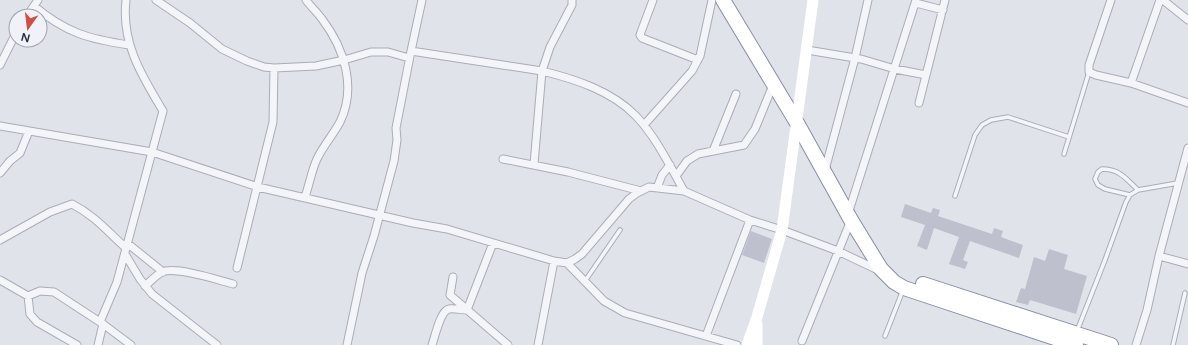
<svg xmlns="http://www.w3.org/2000/svg" width="1188" height="345" font-family="'Varela Round',sans-serif">
<style>
.building{fill:#bec1cd}
.lines{fill:none;stroke-linecap:round;stroke-linejoin:round}
.lane-casing{stroke:#aaacb8;stroke-width:5.5}
.street-casing{stroke:#aaacb8;stroke-width:9}
.highway-casing{stroke:#888da1;stroke-width:16}
.lane{stroke:#f4f5f8;stroke-width:3.5}
.street{stroke:#f4f5f8;stroke-width:7}
.secondary{stroke:#fff;stroke-width:11}
.highway{stroke:#fff;stroke-width:14}
</style>
<rect width="100%" height="100%" fill="#e1e3ea"/>
<!-- building -->
<path class="building" d="M905 204 931 213 933 208 940 210 938 216 992 234 994 228 1003 231 1001 237 1023 245 1019 258 970 241 963 260 968 262 965 269 949 264 959 237 934 228 927 250 917 246 925 225 901 217Z
M751 231 772 239 764 263 742 255Z
M1049 249 1068 255 1064 269 1087 276 1076 314 1030 300 1028 305 1016 302 1021 288 1025 289 1034 257 1045 261Z"/>
<g class="lines">
<defs>
<path id="lane" d="M1064 154 1089 72
M1130 195 1105 189 1098 185 1095 179 1098 172 1102 169C1120 169 1126 179 1138 190
M955 196 975 135 982 125 991 120 1008 117 1069 137
M585 281 620 230
M1077 331 1105 260 1126 202 1130 195 1138 190 1178 183
M885 336 903 290
M1173 345 1185 293"/>
<path id="street" d="M156 0 190 23 222 49 247 61 264 67 274 68 316 66 344 60 371 52H388L409 58
M653 0 641 32 640 35 642 38 698 60
M1111 0 1089 65V72L1096 75 1131 83 1188 103
M1163 0 1188 20
M916 3 943 10
M34 6C66 33 89 39 129 45
M27 16 38 0
M807 50 861 59 895 69 926 75
M411 51 422 0
M0 65 16 33
M1131 83 1160 0
M919 103 945 0
M644 125 692 71 700 56 712 0
M0 126 152 152 258 187 413 223 447 229 554 261 567 263 575 259 582 254 629 199 637 193 649 187 684 191 750 220 782 230 838 251 880 271
M713 151 736 94
M503 159 568 172 641 191
M534 164 542 71 550 47 572 5V0
M825 170 855 58 868 0
M0 173 10 161 20 153 29 131
M676 176 687 161 698 154 744 145 755 129 773 85
M657 188 662 175 670 165
M305 197C309 186 312 169 317 159 323 146 333 135 340 122 357 87 344 48 322 19 317 12 311 7 306 0
M848 214 916 0
M0 240 50 212 72 204C94 215 108 232 126 248
M127 243 163 272
M125 254 140 279 152 294 217 345
M1159 256 1188 264
M567 263 604 301 625 313 737 345
M237 268 273 122 274 68
M453 277 450 295 508 345
M0 280 28 296
M145 286C151 281 156 275 162 272 176 266 218 280 233 284
M28 296 40 291 54 292 103 324 131 345
M28 296 30 314 37 322 77 345
M100 322 117 282 163 111C142 76 121 43 126 0
M706 336 750 220
M802 341 851 220
M98 345 103 324
M347 345 362 273 374 236 394 161 397 140 396 128 411 51 542 71C575 79 612 91 636 116 656 137 670 166 684 191
M432 345C435 337 440 311 449 309 454 308 462 310 467 310L493 243
M538 345 554 261
M1136 345 1147 310 1159 256 1188 148"/>
<path id="highway" d="M723 0 797 123 851 220 881 269 894 282 904 288 1076 345
M923 284 1111 345"/>
</defs>
<!-- lane casing -->
<use href="#lane" class="lane-casing"/>
<!-- street casing -->
<use href="#street" class="street-casing"/>
<!-- highway casing -->
<use href="#highway" class="highway-casing"/>
<!-- lane -->
<use href="#lane" class="lane"/>
<!-- street -->
<use href="#street" class="street"/>
<!-- secondary -->
<path class="secondary" d="M757 324V345
M747 345 757 317 782 230 813 0"/>
<!-- highway -->
<use href="#highway" class="highway"/>
</g>
<!-- north arrow -->
<g transform="translate(28 28) rotate(194)"><circle r="19" fill="#f1f2f7" stroke="#a1a3af"/>
<path d="M0-3L7 15L0 10L-7 15Z" fill="#d24d44"/>
<text y="-6" font-size="11" font-weight="bold" text-anchor="middle" fill="#292d42">N</text>
</g>
</svg>
